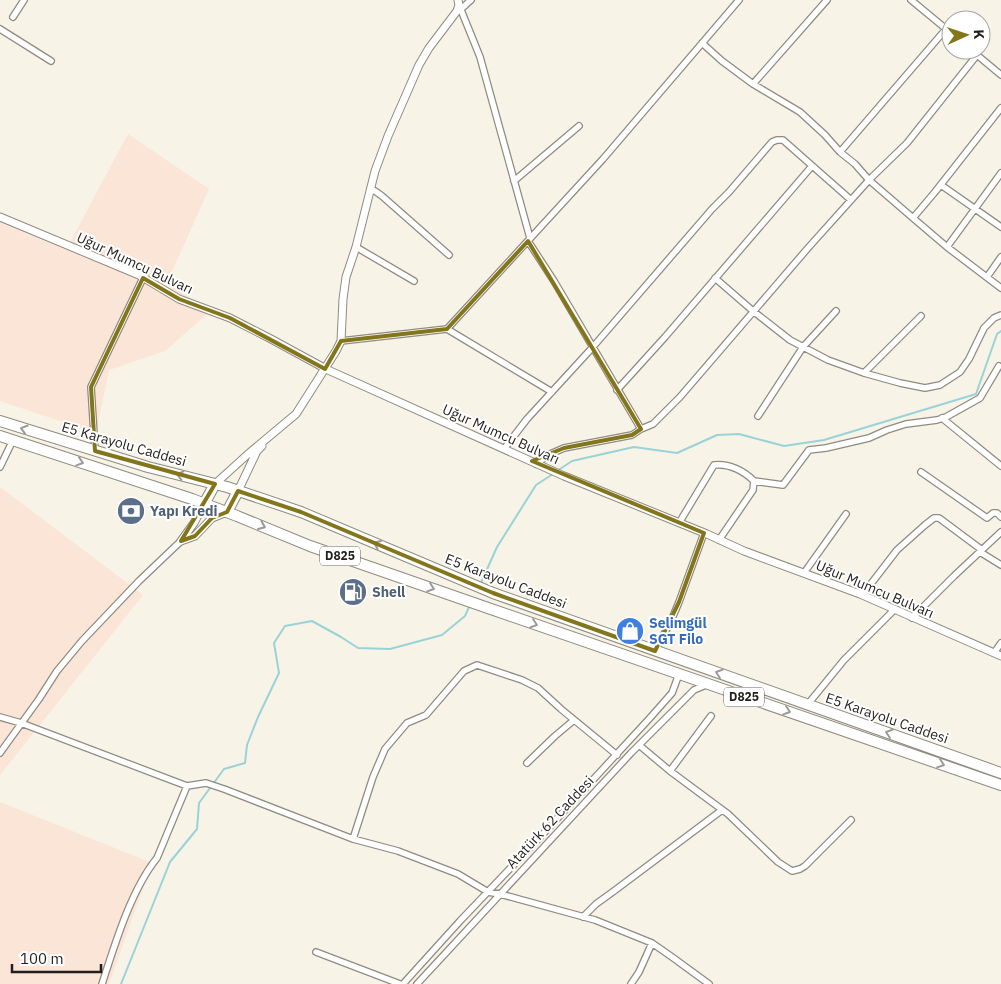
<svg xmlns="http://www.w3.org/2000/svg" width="1001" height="984" font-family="'IBM Plex Sans',sans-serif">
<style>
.industrial{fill:#fae5d6}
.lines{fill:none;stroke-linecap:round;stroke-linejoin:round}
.stream{stroke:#99d3d7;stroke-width:2}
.minor-casing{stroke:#908b80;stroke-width:8}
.tertiary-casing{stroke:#908b80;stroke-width:9}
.trunk-casing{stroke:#908b80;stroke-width:12}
.minor{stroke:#fff;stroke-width:5.5}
.tertiary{stroke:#fff;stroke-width:7}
.trunk{stroke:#fff;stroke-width:10}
.oneway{stroke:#9b9a98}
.marked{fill:none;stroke:#83761a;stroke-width:4;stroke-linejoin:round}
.labels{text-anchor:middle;stroke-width:4;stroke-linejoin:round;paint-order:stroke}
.shield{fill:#fff;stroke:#64625f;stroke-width:1}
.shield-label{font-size:12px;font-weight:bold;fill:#211f1b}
.street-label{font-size:14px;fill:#211f1b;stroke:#fff}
.service-label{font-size:14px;font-weight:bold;fill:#4e5e75;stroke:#fff;text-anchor:start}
.shop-label{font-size:14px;font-weight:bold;fill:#366cbe;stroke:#fff;text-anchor:start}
</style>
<rect width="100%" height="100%" fill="#f8f3e7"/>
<!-- industrial -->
<path class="industrial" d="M128 134 209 189 168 280 208 313 165 351 109 370 96 433 0 401V223L66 250Z
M0 487 143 595 0 775Z
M0 802 152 863 109 984H0Z"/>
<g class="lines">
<!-- stream -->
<path class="stream" d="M557 471 572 461 634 447 677 453 717 435 739 434 784 446 824 440 976 394 997 334 1001 331
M480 585 497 547 536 485 553 474
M121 984 170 862 197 829 199 803 224 769 245 763 247 745 258 717 279 673 274 643 285 626 312 621 341 637 358 648 390 649 442 635 465 616 470 605"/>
<defs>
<path id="minor" d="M911 0 951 33
M459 5 480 57 530 238
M461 9 471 0
M13 17 24 0
M0 29 51 61
M702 43 722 61 753 84 800 112 825 135 840 152 855 164 869 180 913 218 947 247 1001 288
M971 50 1001 75
M753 84 827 0
M840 152 946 29
M514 181 579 126
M941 185 1001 227
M370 190 375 191 382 196 449 255
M913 218 935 192 1001 108
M528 241 554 281 641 429
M356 247 414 281
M947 247 1001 173
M987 277 1001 257
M715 278 753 311 790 340 828 360 864 373 900 383 925 388 940 385 960 372 969 359 984 328 994 318 1001 315
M447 329 552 392
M341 341 447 329 603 159 739 0
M864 373 921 316
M617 390 665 337 812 166
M758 416 803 347 836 311
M942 418 1001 466
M504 449 527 419 592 348 712 209 729 192 772 142 777 140H783L851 200
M95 451 91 387 143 278
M536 464 548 455 564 448 632 435 641 429 653 424 680 397 808 248 869 180 907 143 977 55
M0 467 13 440
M921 472 987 518 993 513H997L1001 517
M754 481 783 485 809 450 826 448 869 438 887 430 906 424 937 420 946 417 980 398 999 366
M679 523 714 465C729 463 744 471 754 481L753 490 719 540
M980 552 1001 565
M804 573 846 514
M860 594 867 589 897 550 925 525 934 518H939L982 550
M912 618 954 576 1001 532
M655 651 671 621 679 602 704 533
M994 653 1001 643
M808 704 844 660 894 610
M0 717 21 723 187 786 206 783 224 789 353 839 398 851 458 874 488 892 500 894 595 920 652 943 672 957 709 984
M639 745 670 771 728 814 778 862 792 871 800 869 805 866 851 820
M0 753 39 699 57 671 82 641 139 581 181 541
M527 763 555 736 574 720
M670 771 711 716
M353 839 373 777 385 749 407 723 426 715 464 671 477 665 522 680 538 688 561 709 617 755
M583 917 596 904 614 891 722 810
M316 952 400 984
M102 984C115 944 131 890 157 858L187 786
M403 984 460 921 542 835 649 719 672 693 679 674
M417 984 631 753 694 690 708 684
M631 984 639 972 652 943"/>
<path id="tertiary" d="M0 217 139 275 179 299 230 318 271 339 328 370 564 476 707 534 744 551 860 594 1001 656
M215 484 247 455 296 414 336 351 341 341 343 299 346 277 356 247 375 171 388 136 419 65 429 48 457 11 459 5 458 0
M238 491 257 451 262 446
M181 541 195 536 212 518 227 512
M181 541 194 523 204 504"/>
<path id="trunk" d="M0 421 148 467 227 487 301 512 493 593 1001 773
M0 436 192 499 237 516 310 546 488 608 1001 785
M204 504 215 484
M227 512 238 491"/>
</defs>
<!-- minor casing -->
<use href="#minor" class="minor-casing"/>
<!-- tertiary casing -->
<use href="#tertiary" class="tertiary-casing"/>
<!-- trunk casing -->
<use href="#trunk" class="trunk-casing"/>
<!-- minor -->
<use href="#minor" class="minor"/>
<!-- tertiary -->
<use href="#tertiary" class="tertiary"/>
<!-- trunk -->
<use href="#trunk" class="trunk"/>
</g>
<!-- one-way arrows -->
<defs><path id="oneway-chevron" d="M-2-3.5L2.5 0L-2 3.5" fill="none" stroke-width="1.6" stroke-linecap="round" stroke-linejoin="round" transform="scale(1.25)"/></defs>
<g class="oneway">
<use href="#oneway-chevron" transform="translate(24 429) rotate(-163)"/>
<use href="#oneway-chevron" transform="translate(80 462) rotate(18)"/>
<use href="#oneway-chevron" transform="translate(180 475) rotate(-166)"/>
<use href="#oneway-chevron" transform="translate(262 526) rotate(23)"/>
<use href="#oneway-chevron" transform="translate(377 544) rotate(-157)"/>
<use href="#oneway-chevron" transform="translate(431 588) rotate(19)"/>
<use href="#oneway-chevron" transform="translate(534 624) rotate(19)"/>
<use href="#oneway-chevron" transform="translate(719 673) rotate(-161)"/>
<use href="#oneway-chevron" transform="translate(787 711) rotate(19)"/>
<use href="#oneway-chevron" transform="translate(889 733) rotate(-161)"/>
<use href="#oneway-chevron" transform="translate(941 764) rotate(19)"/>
</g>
<!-- marked area -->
<path class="marked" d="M528 241 641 429 632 435 564 448 532 461 704 533 679 602 655 651 493 593 301 512 238 491 227 512 212 518 195 536 181 541 215 484 95 451 91 387 143 278 179 299 230 318 325 369 341 341 447 329Z"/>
<!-- icons -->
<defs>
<symbol id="bank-disc" viewBox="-11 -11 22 22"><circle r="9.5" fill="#5c6f8a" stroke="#fff"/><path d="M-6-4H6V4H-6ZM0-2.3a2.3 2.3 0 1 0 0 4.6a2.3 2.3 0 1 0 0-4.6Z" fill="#fff"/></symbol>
<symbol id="fuel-disc" viewBox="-11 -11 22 22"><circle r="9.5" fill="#5c6f8a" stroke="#fff"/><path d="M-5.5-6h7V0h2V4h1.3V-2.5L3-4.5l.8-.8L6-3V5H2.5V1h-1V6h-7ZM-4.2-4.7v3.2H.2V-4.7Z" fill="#fff"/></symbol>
<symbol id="shop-disc" viewBox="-11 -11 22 22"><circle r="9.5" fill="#3f7fe0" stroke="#fff"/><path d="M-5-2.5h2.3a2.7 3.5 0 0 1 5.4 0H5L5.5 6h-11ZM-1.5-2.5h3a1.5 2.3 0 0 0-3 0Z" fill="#fff"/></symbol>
</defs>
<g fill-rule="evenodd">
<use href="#bank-disc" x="115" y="495" width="32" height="32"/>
<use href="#fuel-disc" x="337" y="576" width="32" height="32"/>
<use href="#shop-disc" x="614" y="615" width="32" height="32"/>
</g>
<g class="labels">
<!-- shield labels -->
<g class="shield">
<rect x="320" y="546.5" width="40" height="19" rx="4"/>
<rect x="724" y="687.5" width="40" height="19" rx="4"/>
</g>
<g class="shield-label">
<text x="340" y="560">D825</text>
<text x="744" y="701">D825</text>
</g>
<!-- street labels -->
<g class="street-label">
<text transform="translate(135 263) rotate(25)" y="5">Uğur Mumcu Bulvarı</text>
<text transform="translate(501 434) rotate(24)" y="5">Uğur Mumcu Bulvarı</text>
<text transform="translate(124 444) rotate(16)" y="5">E5 Karayolu Caddesi</text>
<text transform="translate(506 581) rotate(21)" y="5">E5 Karayolu Caddesi</text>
<text transform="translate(875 589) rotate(23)" y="5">Uğur Mumcu Bulvarı</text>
<text transform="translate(887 718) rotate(19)" y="5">E5 Karayolu Caddesi</text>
<text transform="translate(550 822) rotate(-47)" y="5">Atatürk 62 Caddesi</text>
</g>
<!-- service labels -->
<g class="service-label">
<text x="150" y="516">Yapı Kredi</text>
<text x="372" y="597">Shell</text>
</g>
<!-- shop labels -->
<g class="shop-label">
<text x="649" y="628">Selimgül<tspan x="649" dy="16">SGT Filo</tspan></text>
</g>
</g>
<!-- north arrow -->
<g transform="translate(966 35) rotate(87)"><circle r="24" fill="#ffffff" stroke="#a6a5a4"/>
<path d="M0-4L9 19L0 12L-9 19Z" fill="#83761a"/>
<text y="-8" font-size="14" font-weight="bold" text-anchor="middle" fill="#211f1b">K</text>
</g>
<!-- scale -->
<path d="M12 964v8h89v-8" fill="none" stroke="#211f1b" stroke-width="2.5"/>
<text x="20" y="964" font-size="15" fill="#211f1b" stroke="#ffffff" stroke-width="4" paint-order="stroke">100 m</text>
</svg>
